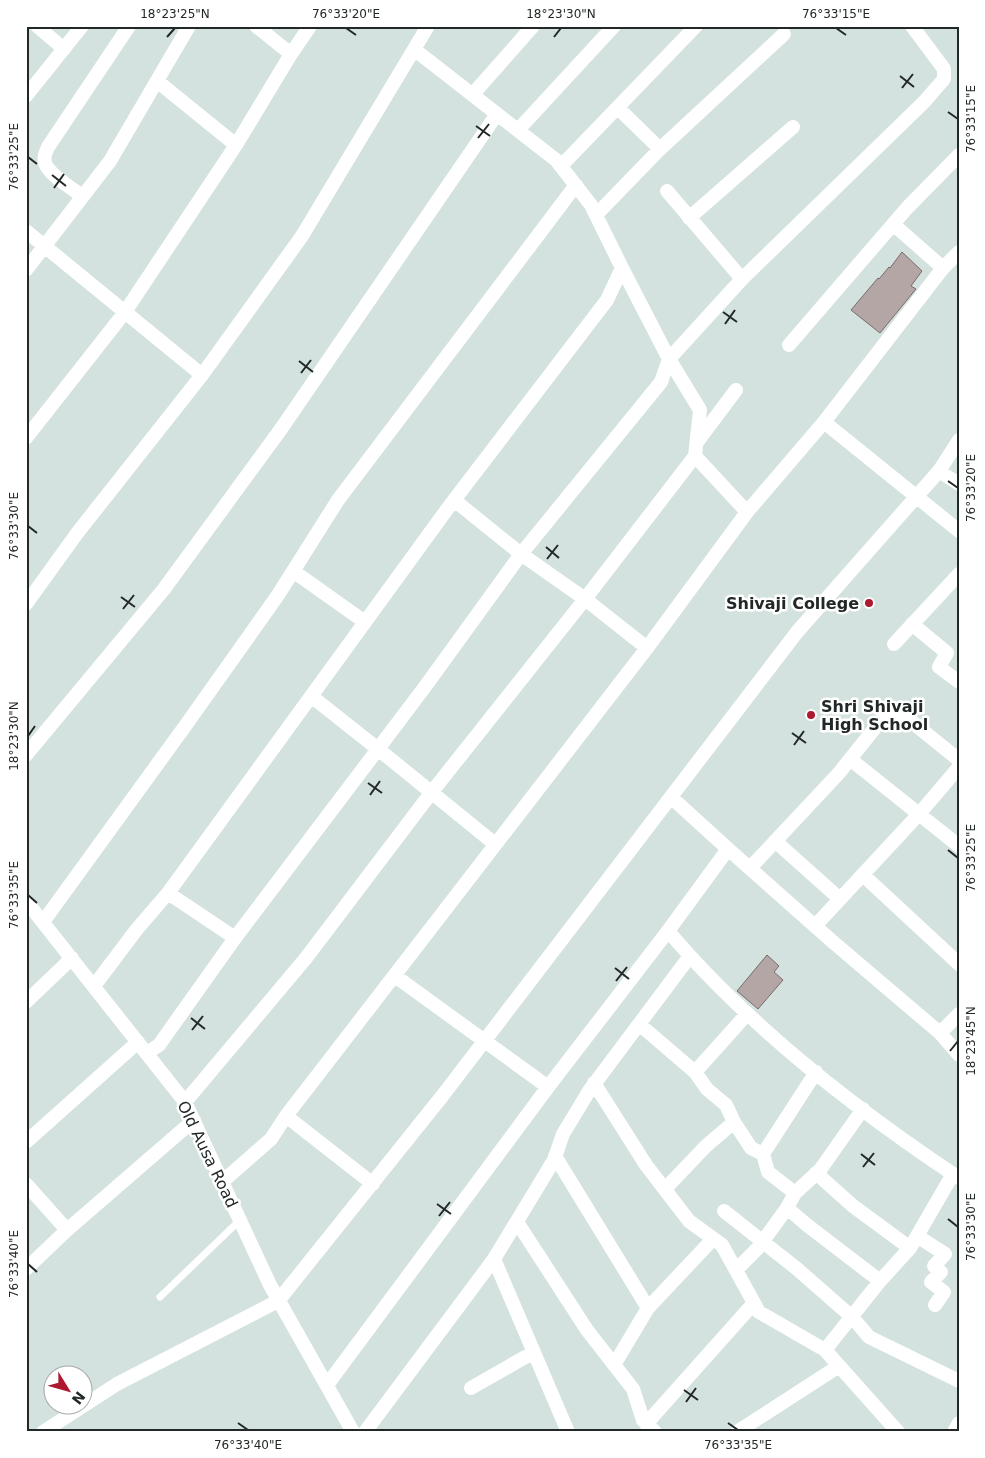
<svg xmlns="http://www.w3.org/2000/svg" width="985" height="1458" font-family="'DejaVu Sans',sans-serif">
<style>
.building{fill:#b4a6a5;stroke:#786b6a}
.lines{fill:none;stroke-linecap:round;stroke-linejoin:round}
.service{stroke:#fff;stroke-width:7}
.minor{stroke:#fff;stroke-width:14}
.ticks{fill:none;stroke:#222827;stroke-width:2}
.poi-dot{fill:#ad192e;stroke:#fff;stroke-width:2}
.labels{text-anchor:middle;stroke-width:5;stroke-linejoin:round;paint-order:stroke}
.poi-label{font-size:16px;font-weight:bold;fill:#222827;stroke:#fff;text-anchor:end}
.street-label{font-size:16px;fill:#222827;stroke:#fff}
.neatline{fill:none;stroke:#222827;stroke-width:2}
.ticks-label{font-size:12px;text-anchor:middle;fill:#222827}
</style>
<rect width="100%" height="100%" fill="#d3e2de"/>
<!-- building -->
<path class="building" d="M902 252 922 271 911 286 916 289 880 333 851 310 878 278 879 279 889 267 890 268Z
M767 955 779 966 774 972 783 980 758 1009 737 991Z"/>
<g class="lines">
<!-- service -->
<path class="service" d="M160 1297 240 1220"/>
<!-- minor -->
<path class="minor" d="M37 26 64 49
M256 26 291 54
M473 94 533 26
M26 96 82 26
M518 130 614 26
M236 145 291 54 310 26
M660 149 784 34
M561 166 696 26
M82 196C72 188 49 175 45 163 43 157 46 152 48 147L129 26
M596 215 660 149 618 108
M689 218 793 127
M893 224 943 268
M26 231 202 375 78 532 26 604
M26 270 110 161 189 26
M742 279 924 102 944 79V69L912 26
M789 345 907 208 959 155
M202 375 302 236 428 26
M824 422 943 268 959 252
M26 438 125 312 236 145 157 81
M697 442 736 390
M939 471 959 440
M454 500 521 554 427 684 378 749 495 844
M747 512 824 422 959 531
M293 571 365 622
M912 624 947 653 939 667 959 682
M894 644 959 574
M647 648 747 512 695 456 700 410 669 359 742 279 667 191
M26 755 164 589 281 429 497 114
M850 759 959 846
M775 841 840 899
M728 849 833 942 940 1033 959 1014
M750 868 839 773 890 709 902 714 959 760
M863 875 959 964
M26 901 185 1102 270 1285 353 1432
M43 922 188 722 278 595 338 500 576 185
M815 926 919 814 959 767
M235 938 378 749 311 696
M690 956C767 1040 864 1115 959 1178
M94 986 137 929 168 893 448 508 607 300 622 268 591 205 556 160 415 50
M26 1002 72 958
M747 1014 695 1072 707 1089 726 1105 734 1122 751 1148 763 1154 768 1172 795 1193
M639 1024 695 1072
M940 1033 959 1055
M147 1053 159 1045 235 938 168 893
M594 1083 646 1165 689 1221 722 1245 759 1312 825 1350 880 1281 807 1225 787 1208
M548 1087 668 931 728 849 672 798
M185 1102 306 958 431 793 585 599 521 554 661 382 669 359 622 268
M286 1116 373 1184
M26 1142 138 1042
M763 1154 816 1072
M555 1156 648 1308
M816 1173 853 1206 910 1248 953 1174
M222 1182 271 1139 286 1116 647 648 585 599 695 456
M26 1184 67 1230 26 1269
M665 1189 706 1146 734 1122
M724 1211 796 1268 852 1317 869 1337 959 1381
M517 1222 587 1330 633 1389 643 1420 655 1432
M67 1230 194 1120
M917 1236 945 1254 934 1266 941 1272 931 1282 944 1292 935 1305
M494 1259 568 1432
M736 1270 758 1248 787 1208 795 1193 820 1170 863 1109
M880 1281 910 1248
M825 1350 898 1432
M614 1365 648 1308 713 1239
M327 1385 548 1087 395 976
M471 1388 534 1352
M646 1424 754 1303
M43 1432 117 1384 278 1301 443 1095 797 632 939 471 959 484
M365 1432 494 1259 554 1160 563 1134 589 1091 690 956 668 931
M737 1432 839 1366
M954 1432 959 1423"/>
</g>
<!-- ticks -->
<path class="ticks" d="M346 28 356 35M836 28 846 35M167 37 175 28M554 37 561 28M900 76 914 87M902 88 913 74M948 112 958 119M476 126 490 136M478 138 489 124M28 157 37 164M52 175 66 186M54 188 64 174M723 312 737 322M725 324 735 310M299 361 313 372M301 373 311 360M948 481 958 488M28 526 37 533M546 547 559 558M547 559 558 545M121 597 135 607M123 609 134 595M792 733 806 743M28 736 35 726M794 745 804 731M368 783 382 793M370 795 380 781M948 850 958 858M28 895 37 903M615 968 629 979M616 981 627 967M191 1018 205 1029M192 1030 203 1016M950 1051 958 1041M861 1154 875 1165M863 1167 874 1153M437 1204 451 1214M439 1216 450 1202M948 1219 958 1227M28 1264 37 1272M684 1390 698 1400M686 1402 696 1388M238 1423 248 1430M728 1423 738 1430"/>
<!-- markers -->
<g class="poi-dot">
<circle cx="869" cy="603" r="5"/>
<circle cx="811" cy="715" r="5"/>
</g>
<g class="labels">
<!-- poi labels -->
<g class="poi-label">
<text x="859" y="609">Shivaji College</text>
<text x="821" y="712" text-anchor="start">Shri Shivaji<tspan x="821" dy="18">High School</tspan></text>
</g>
<!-- street labels -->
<g class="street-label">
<text transform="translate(208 1154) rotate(64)" y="6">Old Ausa Road</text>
</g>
</g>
<!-- border -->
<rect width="985" height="1458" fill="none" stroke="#ffffff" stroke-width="55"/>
<!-- north arrow -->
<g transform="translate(68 1390) rotate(127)"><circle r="24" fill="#ffffff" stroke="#a7a9a9"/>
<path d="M0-4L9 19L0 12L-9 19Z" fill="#ad192e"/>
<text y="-8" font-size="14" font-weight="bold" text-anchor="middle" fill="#222827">N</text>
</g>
<rect x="28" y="28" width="930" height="1402" class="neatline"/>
<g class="ticks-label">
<text x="175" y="18">18°23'25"N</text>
<text x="346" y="18">76°33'20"E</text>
<text x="561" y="18">18°23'30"N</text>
<text x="836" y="18">76°33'15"E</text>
<text transform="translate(971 119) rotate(-90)" y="4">76°33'15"E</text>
<text transform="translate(14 157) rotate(-90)" y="4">76°33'25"E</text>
<text transform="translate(971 488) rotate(-90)" y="4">76°33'20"E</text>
<text transform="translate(14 526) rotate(-90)" y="4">76°33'30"E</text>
<text transform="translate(14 736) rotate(-90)" y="4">18°23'30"N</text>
<text transform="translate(971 858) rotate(-90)" y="4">76°33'25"E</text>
<text transform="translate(14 895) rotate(-90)" y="4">76°33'35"E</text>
<text transform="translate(971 1041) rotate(-90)" y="4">18°23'45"N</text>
<text transform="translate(971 1227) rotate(-90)" y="4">76°33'30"E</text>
<text transform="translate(14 1264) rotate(-90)" y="4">76°33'40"E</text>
<text x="248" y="1449">76°33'40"E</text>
<text x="738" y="1449">76°33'35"E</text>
</g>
</svg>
